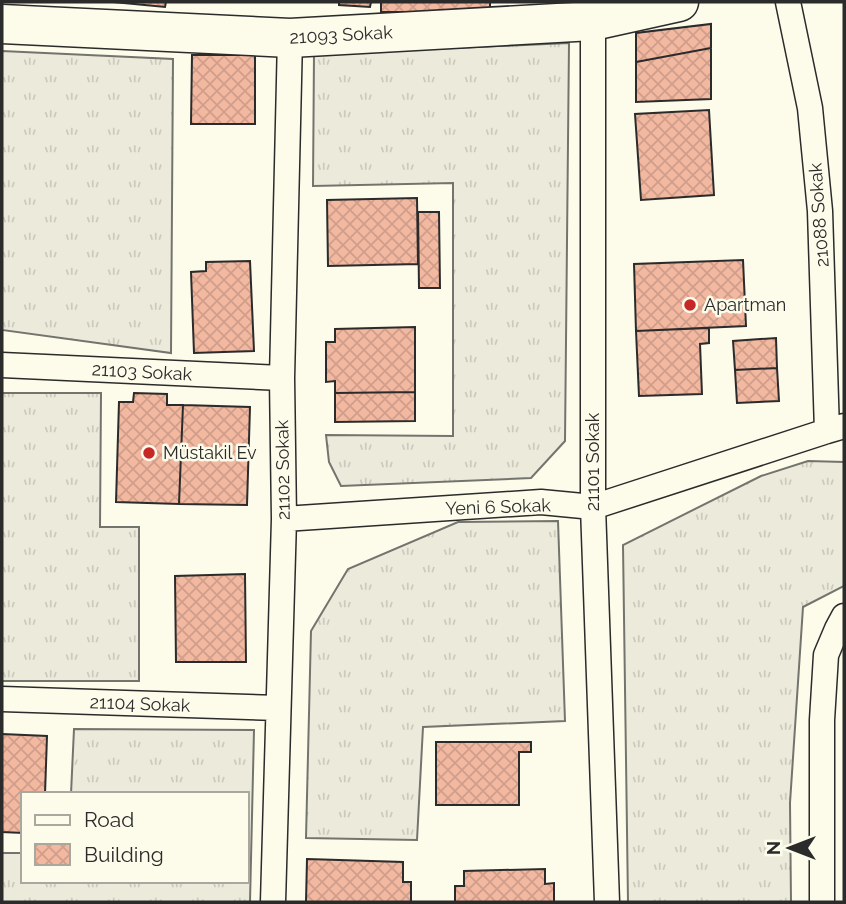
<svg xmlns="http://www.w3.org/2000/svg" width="846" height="904" font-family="Raleway,sans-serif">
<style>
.grass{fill:url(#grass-tufts);stroke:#74746e;stroke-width:2}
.building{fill:url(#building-cross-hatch);stroke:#2b2b2b;stroke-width:2}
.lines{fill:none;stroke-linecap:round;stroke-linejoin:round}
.lane-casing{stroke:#2b2b2b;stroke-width:27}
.street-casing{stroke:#2b2b2b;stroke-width:41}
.lane{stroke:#fdfbea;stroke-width:24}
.street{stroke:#fdfbea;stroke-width:38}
.poi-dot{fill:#c62828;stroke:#fdfbea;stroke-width:2.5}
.labels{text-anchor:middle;stroke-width:5;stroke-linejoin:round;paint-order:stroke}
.street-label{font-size:18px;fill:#2b2b2b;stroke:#fdfbea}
.poi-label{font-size:18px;fill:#2b2b2b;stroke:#fdfbea;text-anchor:start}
</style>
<defs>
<pattern id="grass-tufts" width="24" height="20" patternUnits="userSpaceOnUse" patternTransform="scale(1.75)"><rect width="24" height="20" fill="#ecebdb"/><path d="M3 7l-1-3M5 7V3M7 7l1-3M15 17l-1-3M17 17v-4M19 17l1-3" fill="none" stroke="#cbcabc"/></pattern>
<pattern id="building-cross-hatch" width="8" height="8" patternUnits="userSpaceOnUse" patternTransform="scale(1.75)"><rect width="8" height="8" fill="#f2b8a0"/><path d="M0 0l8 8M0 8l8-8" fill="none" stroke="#d09e8a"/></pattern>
</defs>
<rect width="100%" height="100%" fill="#fdfbea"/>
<!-- grass -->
<path class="grass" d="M569 43 565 441 531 478 341 486 329 462 326 435 453 436V183L313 186 314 54Z
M2 51 173 59 171 353 2 330Z
M2 393H101L100 527H139V681H2Z
M808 461 844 462V586L803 607 790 803 791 902H628L623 545 761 476Z
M558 521 565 721 423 727 417 840 306 838 311 631 348 569 458 522Z
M74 729 254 730 250 902H2V853H23V881H247V794H71Z"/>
<!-- building -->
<path class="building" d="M113 2H166L165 7Z
M339 2H371L370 7 339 5Z
M381 2H490V12H381Z
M711 24V48L636 62V33Z
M711 48V99L636 102V62Z
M192 55H255V124H191Z
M709 110 714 195 641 200 635 114Z
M417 198 418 264 328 266 327 200Z
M418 212H439L440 288H419Z
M743 260 746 326 636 331 634 264Z
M250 261 254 351 194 353 191 272 206 271V262Z
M415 327V392L335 393V381L326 382V342H335V329Z
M709 328V343L700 344 702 394 639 396 636 331Z
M776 338 777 368 735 370 733 341Z
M777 368 779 401 737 403 735 370Z
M415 392V421L335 422V393Z
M134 393 167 394V405H183L179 504 116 502 119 402H133Z
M183 405 250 407 247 505 179 504Z
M245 574 246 662H176L175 576Z
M2 734 47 736 45 794H23V833L2 832Z
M436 742H531V752H519V805H436Z
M307 859 403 862V882H411V902H306Z
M545 869V884L554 883V902H455V886H464V871Z"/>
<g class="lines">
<defs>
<path id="lane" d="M788 2 810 108 820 211 827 431
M593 21V507L607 902
M2 365 282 378
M284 519 541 502 593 507 827 431 844 426
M2 699 278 708
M273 902 284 519 282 378 290 38
M822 902V720L826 655 837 629 844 616"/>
<path id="street" d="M2 24 290 38 593 21 679 2"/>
</defs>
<!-- lane casing -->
<use href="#lane" class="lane-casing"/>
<!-- street casing -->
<use href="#street" class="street-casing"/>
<!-- lane -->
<use href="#lane" class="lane"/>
<!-- street -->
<use href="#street" class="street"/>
</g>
<!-- markers -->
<g class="poi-dot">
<circle cx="690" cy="305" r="7"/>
<circle cx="149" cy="453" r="7"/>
</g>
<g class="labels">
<!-- street labels -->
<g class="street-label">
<text transform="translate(341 35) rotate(-3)" y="6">21093 Sokak</text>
<text transform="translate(819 215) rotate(-94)" y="6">21088 Sokak</text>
<text transform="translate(142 372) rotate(3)" y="6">21103 Sokak</text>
<text transform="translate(593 462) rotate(-90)" y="6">21101 Sokak</text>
<text transform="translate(283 470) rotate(-91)" y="6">21102 Sokak</text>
<text transform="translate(498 507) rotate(-2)" y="6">Yeni 6 Sokak</text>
<text transform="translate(140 704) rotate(2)" y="6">21104 Sokak</text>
</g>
<!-- poi labels -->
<g class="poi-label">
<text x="704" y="311">Apartman</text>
<text x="163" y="459">Müstakil Ev</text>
</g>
</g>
<!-- border -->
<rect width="846" height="904" fill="none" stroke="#2b2b2b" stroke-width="7"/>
<!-- legend -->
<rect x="21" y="792" width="228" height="91" fill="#fdfbea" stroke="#a9a89e" stroke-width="2"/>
<rect x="35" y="815" width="35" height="10" fill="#fdfbea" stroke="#a9a89e" stroke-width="2"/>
<text x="84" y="827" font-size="21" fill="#2b2b2b">Road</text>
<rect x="35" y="844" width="35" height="21" fill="url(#building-cross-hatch)" stroke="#a9a89e" stroke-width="2"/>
<text x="84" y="862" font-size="21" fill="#2b2b2b">Building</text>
<!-- north arrow -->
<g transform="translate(790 848) rotate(270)" stroke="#fdfbea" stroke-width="5" paint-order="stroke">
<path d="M0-5L12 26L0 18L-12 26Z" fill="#2b2b2b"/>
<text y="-10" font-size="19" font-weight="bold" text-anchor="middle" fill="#2b2b2b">N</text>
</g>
</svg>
